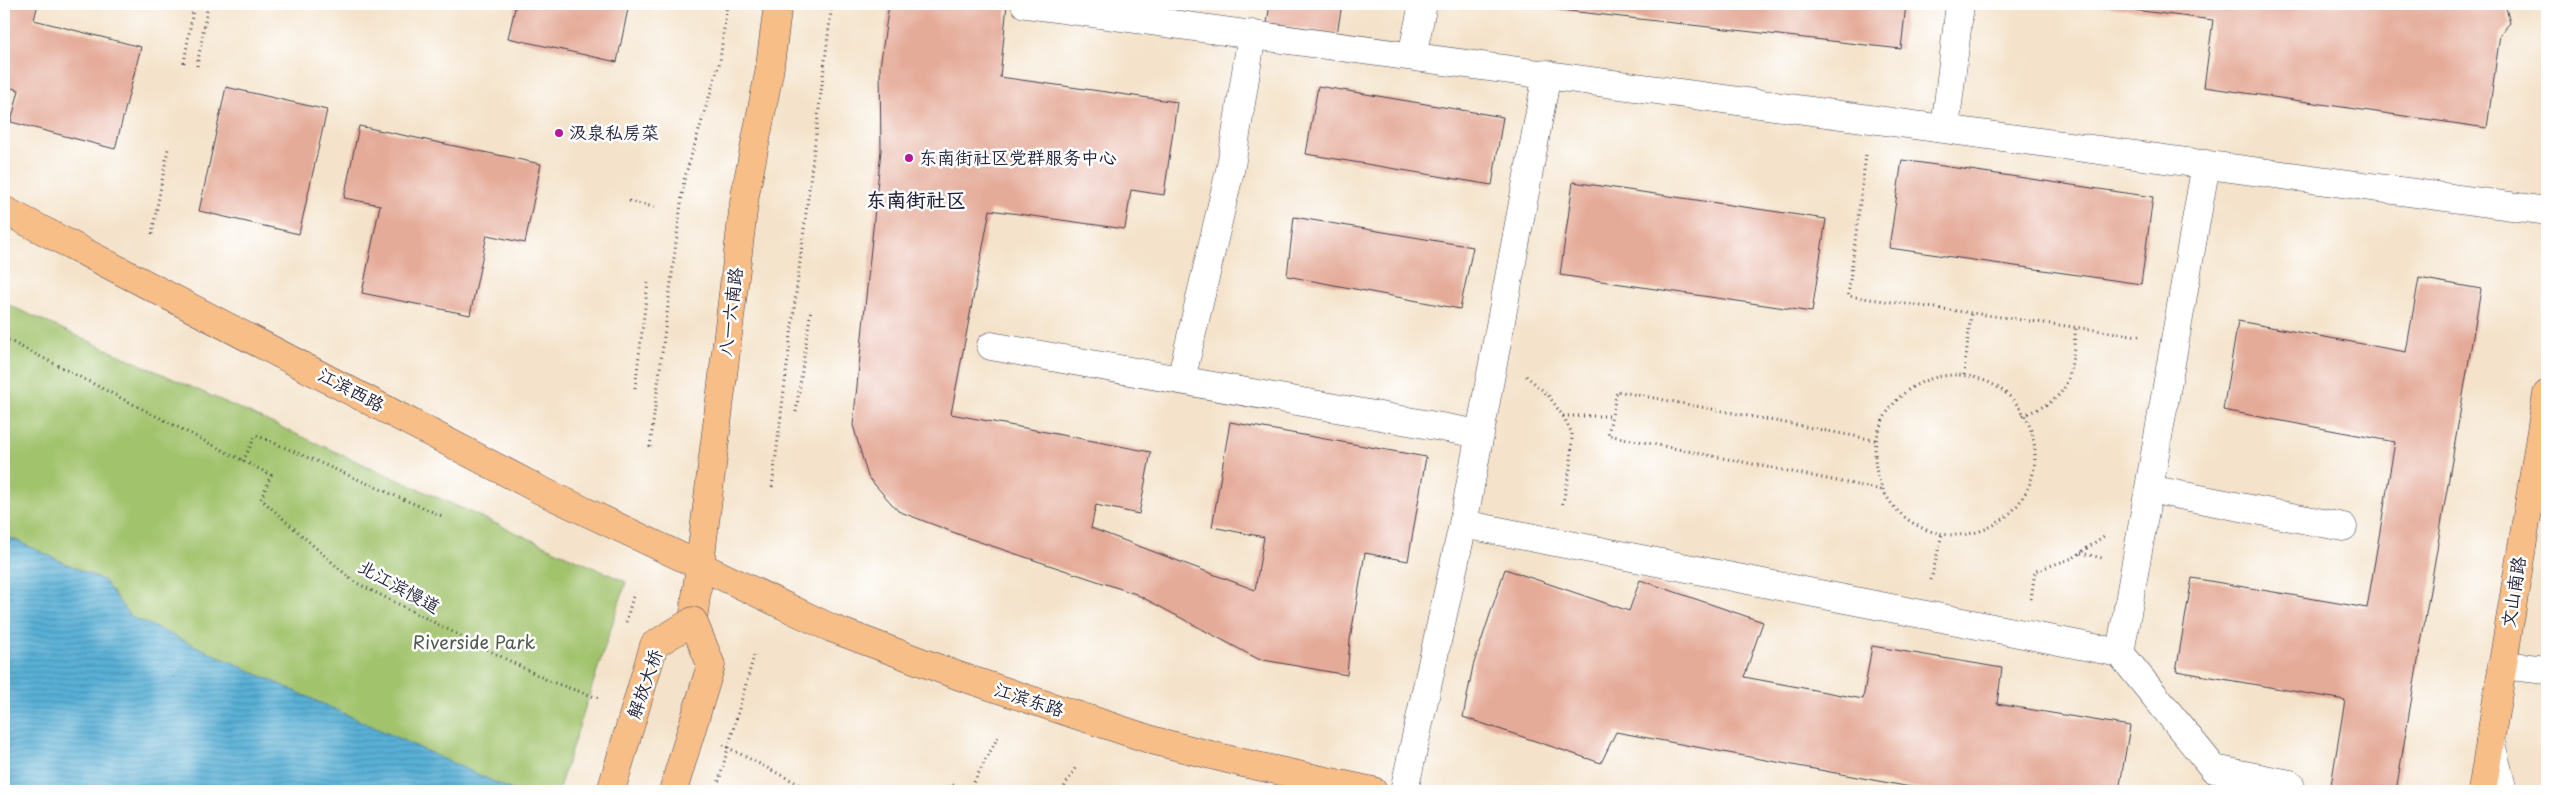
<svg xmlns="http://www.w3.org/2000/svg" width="2551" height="795" font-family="'Playpen Sans','LXGW WenKai TC',sans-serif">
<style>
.park{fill:#a1c36c;stroke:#627254}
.water{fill:url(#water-rules);stroke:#3e6988}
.building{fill:#e5ab99}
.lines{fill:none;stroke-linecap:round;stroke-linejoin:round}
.minor-casing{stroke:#423f50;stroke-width:29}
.major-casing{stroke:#423f50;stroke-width:29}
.path{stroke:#423f50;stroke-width:3;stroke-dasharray:1 4;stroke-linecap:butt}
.minor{stroke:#fff;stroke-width:28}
.major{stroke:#f7be88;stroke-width:28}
.major-bridge-casing{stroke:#423f50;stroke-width:29;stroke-linecap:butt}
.path-bridge{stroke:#423f50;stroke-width:3;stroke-dasharray:1 4;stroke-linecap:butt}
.major-bridge{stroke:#f7be88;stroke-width:28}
.poi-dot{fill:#b5179e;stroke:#fff;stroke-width:2}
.labels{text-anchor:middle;stroke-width:5;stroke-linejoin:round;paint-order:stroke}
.poi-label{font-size:18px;fill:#22223b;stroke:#fff;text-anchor:start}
.street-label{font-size:18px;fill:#22223b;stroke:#fff}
.park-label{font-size:18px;fill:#4e5a4c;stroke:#fff}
.quarter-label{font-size:20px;font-weight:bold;fill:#22223b;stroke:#fff}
</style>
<defs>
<pattern id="water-rules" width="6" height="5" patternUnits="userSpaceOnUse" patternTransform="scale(1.25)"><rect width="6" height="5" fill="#59b0d6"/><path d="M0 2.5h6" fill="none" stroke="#498faf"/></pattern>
</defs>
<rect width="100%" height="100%" fill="#fff"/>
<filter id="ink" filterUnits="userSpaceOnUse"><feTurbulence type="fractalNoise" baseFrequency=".02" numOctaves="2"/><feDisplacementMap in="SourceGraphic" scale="10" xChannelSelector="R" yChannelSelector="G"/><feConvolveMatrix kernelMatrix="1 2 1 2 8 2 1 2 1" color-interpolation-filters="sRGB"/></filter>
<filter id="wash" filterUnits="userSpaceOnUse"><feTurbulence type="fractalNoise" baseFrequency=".0096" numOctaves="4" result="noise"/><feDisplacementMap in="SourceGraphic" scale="20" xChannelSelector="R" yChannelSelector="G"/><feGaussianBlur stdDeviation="1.12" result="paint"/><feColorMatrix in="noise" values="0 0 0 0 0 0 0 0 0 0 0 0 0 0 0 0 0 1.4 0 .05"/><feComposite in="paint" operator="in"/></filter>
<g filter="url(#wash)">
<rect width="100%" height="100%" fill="#f4e3ca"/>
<!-- park -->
<path class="park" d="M4 303 626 582 558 791H514L129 616 104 581 4 535Z"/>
<!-- water -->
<path class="water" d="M4 535 104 581 130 616 514 791H4Z"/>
<g id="blocks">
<!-- building -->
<path class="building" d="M4 4H38L34 20 141 47 115 149 11 122 19 90 4 86Z
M516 4H629L617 62 508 38Z
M889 4H1007L1000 77 1177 102 1164 195 1131 190 1125 229 990 210 951 414 1151 452 1139 514 1096 505 1091 528 1255 590 1264 537 1212 527 1230 422 1426 457 1408 561 1365 553 1350 640 1347 675 1258 659 1136 594 971 539 898 511 868 477 853 425 881 150 880 67Z
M1270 4H1342L1337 34 1267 23Z
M1508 4H1906L1901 49Z
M2086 4H2505L2510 23 2500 34 2487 128 2204 87 2213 20Z
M1318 86 1503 117 1492 185 1306 154Z
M226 87 327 110 299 234 199 211Z
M359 126 541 164 525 243 487 235 470 315 362 293 380 205 344 198Z
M1902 160 2153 197 2141 284 1889 248Z
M1573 182 1826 219 1812 312 1560 275Z
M1294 217 1473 247 1460 309 1287 276Z
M2419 278 2481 289 2396 791H2330L2345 700 2176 671 2192 578 2367 608 2395 442 2223 410 2238 321 2406 352Z
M1505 569 1629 611 1640 580 1763 622 1744 677 1863 699 1872 646 2002 668 1997 704 2130 726 2119 791H1932L1616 732 1601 763 1463 717 1473 666Z"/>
</g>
</g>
<g filter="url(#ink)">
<use href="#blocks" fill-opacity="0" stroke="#423f50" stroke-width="1"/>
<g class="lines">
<defs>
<path id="minor" d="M1025 4 2547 211
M1412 56 1423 4
M1945 129 1960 4
M991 346 1480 434
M1181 380 1231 166 1252 34
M2149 489 2343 527
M1463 524 2120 653 2214 769 2290 784
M2120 653 2206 164
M2502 665 2547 670
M2490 740 2503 791
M1404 791 1463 524 1547 74"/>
<path id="major" d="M4 210 538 489 831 628 959 676 1155 741 1243 763 1373 791
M693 621 745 195 769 73 778 4
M2482 791 2547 394"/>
</defs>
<!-- minor casing -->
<use href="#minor" class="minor-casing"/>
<!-- major casing -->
<use href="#major" class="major-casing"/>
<!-- path -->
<path class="path" d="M184 63 194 4
M197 66 208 4
M1866 155 1848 296 2139 336
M629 201 658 208
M152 234 168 149
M4 338 271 475 261 499 353 581 549 681 601 699
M1875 455a80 80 0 1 1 160 0a80 80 0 1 1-160 0Z
M1964 375 1971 313
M1526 376 1548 395 1563 416 1572 433 1571 464 1562 507
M635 388 648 283
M796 412 811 309
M2023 415C2075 397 2070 376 2076 327
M1563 416H1612
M1875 440 1617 391 1608 435 1882 490
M650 447 684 180 720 61 727 4
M243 461 256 435 442 516
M772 487 832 4
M2081 553 2102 558
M1931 580 1942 534
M2031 599 2035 571 2073 558 2104 536
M723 745 812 791
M947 791 951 784 966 791
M969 791 998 737
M1062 791 1077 765"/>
<!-- minor -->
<use href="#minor" class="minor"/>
<!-- major -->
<use href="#major" class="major"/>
<defs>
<path id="major-bridge" d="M611 791 654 645 693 621 711 665 673 791"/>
</defs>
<!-- major-bridge casing -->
<use href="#major-bridge" class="major-bridge-casing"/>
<!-- path-bridge -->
<path class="path-bridge" d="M626 622 634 593
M716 791 755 652"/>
<!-- major-bridge -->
<use href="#major-bridge" class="major-bridge"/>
</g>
</g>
<!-- markers -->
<g class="poi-dot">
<circle cx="559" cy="133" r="5"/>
<circle cx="909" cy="158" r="5"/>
</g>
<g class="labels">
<!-- poi labels -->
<g class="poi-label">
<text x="569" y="139">汲泉私房菜</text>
<text x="919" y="164">东南街社区党群服务中心</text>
</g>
<!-- street labels -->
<g class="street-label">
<text transform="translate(731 312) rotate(-83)" y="6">八一六南路</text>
<text transform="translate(351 390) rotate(28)" y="6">江滨西路</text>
<text transform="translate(399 587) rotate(29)" y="6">北江滨慢道</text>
<text transform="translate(2514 592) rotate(-81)" y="6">文山南路</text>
<text transform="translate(645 684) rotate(-71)" y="6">解放大桥</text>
<text transform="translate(1029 700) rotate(18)" y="6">江滨东路</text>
</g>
<!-- park labels -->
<g class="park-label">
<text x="474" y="649">Riverside Park</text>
</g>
<!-- quarter labels -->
<g class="quarter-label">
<text x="916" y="207">东南街社区</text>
</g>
</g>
<!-- margin -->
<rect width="2551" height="795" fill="none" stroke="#fff" stroke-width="20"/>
</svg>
